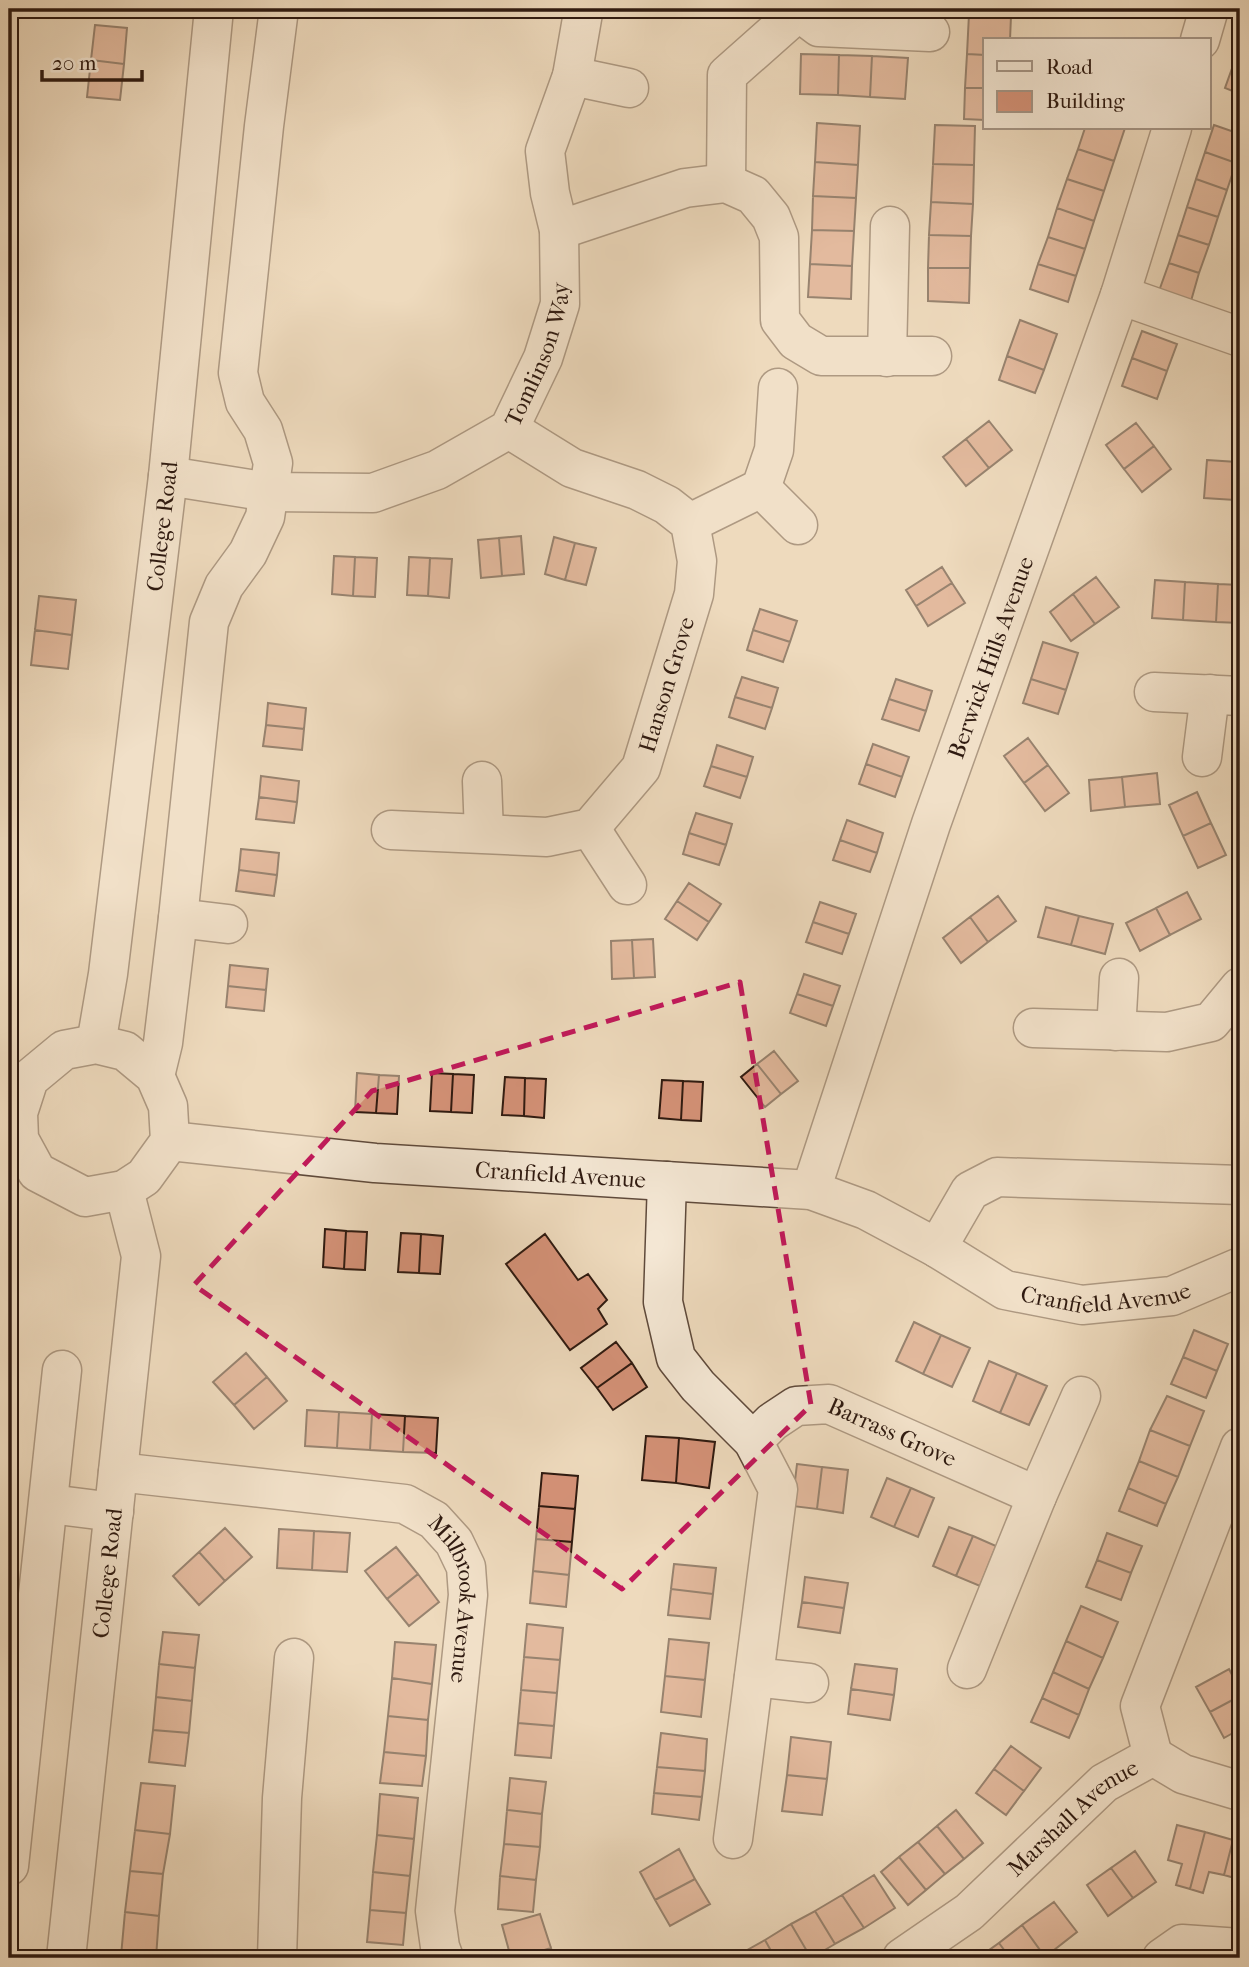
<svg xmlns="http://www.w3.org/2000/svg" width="1249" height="1967" font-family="'IM FELL French Canon',serif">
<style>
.building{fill:#d59278;stroke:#2f1a10;stroke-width:2}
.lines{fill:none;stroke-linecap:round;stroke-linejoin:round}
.minor-casing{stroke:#5f4a3b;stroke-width:41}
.minor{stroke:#f4e7d4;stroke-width:38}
.marked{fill:none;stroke:#c2185b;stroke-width:5;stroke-dasharray:14 9;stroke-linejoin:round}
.labels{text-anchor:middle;stroke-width:5;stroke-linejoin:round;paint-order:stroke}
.street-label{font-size:23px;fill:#2f1a10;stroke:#f4e7d4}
</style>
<rect width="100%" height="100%" fill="#eedabd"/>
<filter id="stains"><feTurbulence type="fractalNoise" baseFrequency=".00286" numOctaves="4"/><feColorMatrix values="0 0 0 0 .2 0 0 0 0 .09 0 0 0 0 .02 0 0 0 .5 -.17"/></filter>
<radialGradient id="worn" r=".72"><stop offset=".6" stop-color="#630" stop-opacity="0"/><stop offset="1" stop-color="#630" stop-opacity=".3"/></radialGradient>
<!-- building -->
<path class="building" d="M969 14 1011 16 1010 40H985V55L967 54Z
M95 25 127 28 124 64 91 60Z
M801 54 839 55 838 95 800 94Z
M967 54 985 55V88H965Z
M839 55 872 56 870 97 838 95Z
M872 56 908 58 905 99 870 97Z
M91 60 124 64 120 100 87 97Z
M1235 60 1240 62V94L1225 88Z
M965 88H985V120L964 119Z
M817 123 860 126 858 165 815 162Z
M935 125 975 126 974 165 933 164Z
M1214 125 1240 134V149L1236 163 1205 152Z
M1085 128H1125L1114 161 1078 149Z
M1078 149 1114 161 1104 191 1067 179Z
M1205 152 1236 163 1227 190 1196 179Z
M815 162 858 165 856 198 813 196Z
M933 164 974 165 973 204 931 202Z
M1067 179 1104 191 1094 221 1057 208Z
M1196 179 1227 190 1218 217 1187 207Z
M813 196 856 198 854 231 812 230Z
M931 202 973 204 971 236 929 235Z
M1187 207 1218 217 1209 245 1178 235Z
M1057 208 1094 221 1085 249 1048 237Z
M812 230 854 231 852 266 810 264Z
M929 235 971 236 970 268H928Z
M1178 235 1209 245 1199 273 1169 263Z
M1048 237 1085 249 1076 276 1038 264Z
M1169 263 1199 273 1191 301 1159 291Z
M810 264 852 266 851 299 808 297Z
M1038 264 1076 276 1068 302 1030 289Z
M928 268H970L969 303 928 301Z
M1020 320 1057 334 1044 370 1007 356Z
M1142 331 1177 344 1167 371 1132 358Z
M1007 356 1044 370 1035 393 999 380Z
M1132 358 1167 371 1157 399 1122 386Z
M989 421 1012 450 989 468 966 439Z
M1136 423 1154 446 1124 469 1106 445Z
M966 439 989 468 966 486 943 457Z
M1154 446 1171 469 1142 492 1124 469Z
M1207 460 1237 462 1235 500 1204 498Z
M1237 462H1240V500H1235Z
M521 536 524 574 502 576 499 538Z
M554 537 575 543 565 580 545 574Z
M499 538 502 576 481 578 478 540Z
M575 543 596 548 586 585 565 580Z
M334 556 355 557 353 596 332 594Z
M355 557 377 558 375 597 353 596Z
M409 557 430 558 428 596 407 595Z
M430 558 452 559 449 598 428 596Z
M942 567 952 583 916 606 906 590Z
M1096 577 1119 607 1095 624 1073 594Z
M1155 580 1185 582 1183 620 1152 618Z
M1185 582 1218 584 1216 622 1183 620Z
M952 583 965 603 928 626 916 606Z
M1218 584 1240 585V623L1216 622Z
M1073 594 1095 624 1071 641 1050 612Z
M39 596 76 600 72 635 35 630Z
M760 609 797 621 790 642 753 630Z
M35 630 72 635 68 669 31 665Z
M753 630 790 642 783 662 747 650Z
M1043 642 1078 653 1066 690 1031 679Z
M742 677 778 688 772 708 735 697Z
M896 679 932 691 926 711 889 699Z
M1031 679 1066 690 1058 714 1023 703Z
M735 697 772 708 765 729 729 717Z
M889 699 926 711 919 731 882 719Z
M268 703 306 708 304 729 266 725Z
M266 725 304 729 302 750 263 746Z
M1028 738 1048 765 1024 783 1004 756Z
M873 744 909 757 902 777 866 764Z
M717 745 753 757 747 777 711 766Z
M866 764 902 777 895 797 859 784Z
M1048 765 1069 793 1045 811 1024 783Z
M711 766 747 777 740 798 704 786Z
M1157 773 1160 804 1125 807 1122 777Z
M261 776 299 781 297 802 259 797Z
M1122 777 1125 807 1091 811 1089 780Z
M1197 792 1211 823 1183 836 1169 805Z
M259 797 297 802 294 823 256 819Z
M9 810 17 811 9 860Z
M696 813 732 824 726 845 689 833Z
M847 820 883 833 877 853 840 840Z
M1211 823 1226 855 1198 868 1183 836Z
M689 833 726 845 719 865 683 854Z
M840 840 877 853 870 872 833 860Z
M241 849 279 853 277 875 239 870Z
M239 870 277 875 274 896 236 891Z
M689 883 721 904 709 922 677 901Z
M1187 892 1201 919 1170 935 1156 908Z
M998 896 1016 921 988 942 970 917Z
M677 901 709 922 697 940 665 919Z
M820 902 856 914 849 934 813 922Z
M1046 907 1079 916 1071 945 1038 937Z
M1156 908 1170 935 1140 951 1126 923Z
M1079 916 1113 924 1105 954 1071 945Z
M970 917 988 942 961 963 943 938Z
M813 922 849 934 842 954 806 942Z
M653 939 655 977 634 978 632 940Z
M632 940 634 978 612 979 611 941Z
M230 965 268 969 266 990 228 986Z
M804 974 840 986 833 1006 797 994Z
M228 986 266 990 264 1011 226 1007Z
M797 994 833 1006 826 1026 790 1013Z
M774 1051 798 1081 781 1094 757 1064Z
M757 1064 781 1094 765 1107 741 1077Z
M357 1073 379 1075 376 1113 355 1112Z
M432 1073 453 1074 451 1112 430 1111Z
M453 1074 474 1075 472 1113 451 1112Z
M379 1075 399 1076 397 1114 376 1113Z
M505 1077 525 1078 524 1116 502 1115Z
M525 1078 546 1079 544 1118 524 1116Z
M662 1080 683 1081 681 1120 659 1118Z
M683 1081 703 1082 701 1121 681 1120Z
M325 1229 346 1231 344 1269 323 1267Z
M346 1231 367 1232 365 1270 344 1269Z
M401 1233 421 1234 419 1273 398 1272Z
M421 1234 443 1236 440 1274 419 1273Z
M545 1234 578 1280 588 1274 607 1300 598 1309 607 1324 570 1350 506 1264Z
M914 1322 941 1335 923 1374 896 1361Z
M1194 1330 1228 1344 1217 1371 1183 1357Z
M941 1335 970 1348 952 1387 923 1374Z
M616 1342 632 1363 597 1388 581 1368Z
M246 1353 267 1377 234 1405 213 1382Z
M1183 1357 1217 1371 1206 1398 1171 1384Z
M989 1361 1017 1373 1000 1413 973 1401Z
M632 1363 647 1387 613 1410 597 1388Z
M1017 1373 1047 1386 1029 1425 1000 1413Z
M267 1377 287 1401 254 1429 234 1405Z
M1167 1396 1204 1411 1190 1446 1150 1430Z
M307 1410 339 1412 337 1448 305 1446Z
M339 1412 372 1414 370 1450 337 1448Z
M372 1414 405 1416 403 1452 370 1450Z
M405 1416 438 1418 436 1453 403 1452Z
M1150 1430 1190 1446 1178 1477 1139 1461Z
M646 1436 679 1438 676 1483 642 1480Z
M679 1438 715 1442 709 1488 676 1483Z
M1139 1461 1178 1477 1166 1504 1128 1488Z
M797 1464 822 1467 817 1509 792 1506Z
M822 1467 848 1470 843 1513 817 1509Z
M542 1473 578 1476 575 1509 539 1506Z
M887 1478 911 1488 894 1527 871 1517Z
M911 1488 934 1498 918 1537 894 1527Z
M1128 1488 1166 1504 1157 1526 1119 1511Z
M539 1506 575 1509 572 1542 536 1539Z
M949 1527 973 1536 956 1576 933 1566Z
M225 1528 252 1557 225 1581 199 1552Z
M279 1529 314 1531 312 1570 277 1568Z
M314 1531 350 1533 347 1572 312 1570Z
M1107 1533 1142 1546 1131 1573 1097 1560Z
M973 1536 996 1546 980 1586 956 1576Z
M536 1539 572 1542 569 1575 533 1571Z
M396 1547 418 1574 387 1599 365 1571Z
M199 1552 225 1581 199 1605 173 1576Z
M1097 1560 1131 1573 1121 1600 1086 1587Z
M674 1564 716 1568 713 1594 671 1589Z
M533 1571 569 1575 566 1607 530 1603Z
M418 1574 439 1602 409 1626 387 1599Z
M805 1577 848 1583 844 1608 802 1602Z
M671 1589 713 1594 710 1619 668 1615Z
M802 1602 844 1608 840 1633 798 1627Z
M1081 1606 1118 1622 1103 1658 1066 1641Z
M527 1624 563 1628 560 1660 524 1657Z
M163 1632 199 1635 195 1668 159 1664Z
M669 1639 709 1643 705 1680 665 1676Z
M1066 1641 1103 1658 1089 1689 1053 1672Z
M395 1642 436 1645 432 1684 392 1678Z
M524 1657 560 1660 557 1693 521 1690Z
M159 1664 195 1668 192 1701 156 1697Z
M855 1664 897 1669 894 1695 851 1689Z
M1229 1669 1240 1690V1696L1210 1712 1196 1687Z
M1053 1672 1089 1689 1079 1715 1042 1698Z
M665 1676 705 1680 701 1717 661 1712Z
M392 1678 432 1684 428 1720 388 1716Z
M851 1689 894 1695 890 1720 848 1714Z
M521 1690 557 1693 554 1726 518 1723Z
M1240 1696V1729L1224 1738 1210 1712Z
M156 1697 192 1701 189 1733 153 1730Z
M1042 1698 1079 1715 1069 1738 1031 1722Z
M388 1716 428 1720 426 1756 384 1752Z
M518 1723 554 1726 551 1758 515 1755Z
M153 1730 189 1733 185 1766 149 1762Z
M661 1733 707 1739 705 1771 657 1767Z
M791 1737 831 1742 827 1779 787 1775Z
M1011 1746 1041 1768 1024 1791 994 1769Z
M384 1752 426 1756 422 1786 380 1783Z
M657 1767 705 1771 702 1797 654 1793Z
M994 1769 1024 1791 1006 1815 976 1793Z
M787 1775 827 1779 822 1815 782 1811Z
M510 1778 546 1782 542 1814 507 1810Z
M141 1783 175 1786 170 1834 135 1830Z
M654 1793 702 1797 699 1820 652 1814Z
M380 1794 418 1798 414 1839 377 1835Z
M507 1810 542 1814 540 1847 504 1844Z
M956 1810 983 1843 964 1859 937 1826Z
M1177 1825 1205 1832 1190 1889 1176 1885 1182 1864 1168 1860Z
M937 1826 964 1859 945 1874 918 1842Z
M135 1830 170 1834 163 1874 130 1871Z
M1205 1832 1233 1840 1224 1875 1209 1872 1203 1893 1190 1889Z
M377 1835 414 1839 410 1876 373 1872Z
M1233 1840 1240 1842V1903L1232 1901 1238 1879 1224 1875Z
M918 1842 945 1874 926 1890 899 1857Z
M504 1844 540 1847 536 1880 500 1876Z
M679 1849 695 1879 655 1900 640 1872Z
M1135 1851 1156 1882 1133 1898 1111 1868Z
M899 1857 926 1890 908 1905 881 1872Z
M1111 1868 1133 1898 1108 1916 1087 1885Z
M130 1871 163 1874 159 1916 125 1912Z
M373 1872 410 1876 406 1913 370 1910Z
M874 1875 895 1908 864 1928 842 1895Z
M500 1876 536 1880 533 1912 498 1909Z
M695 1879 710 1904 670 1926 655 1900Z
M842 1895 864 1928 835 1944 815 1911Z
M1054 1902 1077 1932 1045 1957 1022 1925Z
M370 1910 406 1913 403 1945 367 1942Z
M815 1911 835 1944 811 1958 791 1924Z
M125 1912 159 1916 156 1958 121 1956Z
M540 1914 551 1948 518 1958H511L502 1925Z
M791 1924 811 1958H775L765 1940Z
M1022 1925 1045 1957 1044 1958H1010L999 1943Z
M765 1940 775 1958H743L740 1954Z
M999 1943 1010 1958H978Z
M551 1948 554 1958H518Z
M409 1951 410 1958H374Z"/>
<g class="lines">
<defs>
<g id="minor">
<path d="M795 9 819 27 930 32"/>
<path d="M1200 40 1209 9"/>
<path d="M572 76 629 88"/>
<path d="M726 183 727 75 797 13"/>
<path d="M559 230 685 188 726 183 753 195 771 217 779 237 780 320 796 341 821 356H932"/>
<path d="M1120 295 1240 337"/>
<path d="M887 357 890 226"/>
<path id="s1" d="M168 476 269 492 373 493 437 470 509 429 543 358 560 304 559 230 550 193 545 151 572 76 583 13"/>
<path d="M761 488 798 525"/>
<path d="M690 523 761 488 774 450 778 388"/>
<path d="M1154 692 1240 696"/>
<path d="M1202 757 1210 694"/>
<path d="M482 781 484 833"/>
<path d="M590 828 627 885"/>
<path id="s2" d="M391 830 547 837 590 828 641 768 694 594 697 561 690 523 667 505 637 490 572 468 509 429"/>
<path d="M178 918 228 924"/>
<path d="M1033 1028 1167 1032 1211 1022 1240 987"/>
<path d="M1116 1031 1119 978"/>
<path id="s3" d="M96 1044 108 974 168 476 214 9"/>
<path d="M96 1044 125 1051 155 1076 168 1106 170 1141 144 1177 124 1190 85 1197 37 1172 19 1139 18 1113 29 1079 64 1050Z"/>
<path d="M155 1076 163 1043 178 918 209 622 224 586 248 553 265 517 273 463 263 430 245 402 238 373 264 126 279 9"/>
<path id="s4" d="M170 1141 375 1163 811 1190 866 1210 937 1248 1005 1290 1082 1305 1172 1296 1240 1267"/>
<path d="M667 1181 663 1302 676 1358 698 1386 753 1441 778 1489 733 1839"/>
<path id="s5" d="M811 1190 931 824 1120 295 1172 128"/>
<path d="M937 1248 970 1191 997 1177 1240 1185"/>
<path id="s6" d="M753 1441 772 1422 796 1406 829 1404 1037 1496"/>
<path id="s7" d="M118 1472 405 1504 434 1520 454 1542 466 1567 468 1595 435 1911 440 1947 444 1958"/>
<path d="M50 1504 114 1512"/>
<path d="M967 1669 1037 1496 1081 1396"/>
<path d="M754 1677 809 1683"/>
<path d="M1153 1756 1183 1774 1240 1791"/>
<path d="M9 1866 62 1370"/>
<path id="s8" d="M66 1958 141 1256 124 1190"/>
<path d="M277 1958 282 1798 294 1658"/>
<path id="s9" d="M902 1958 969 1912 1104 1783 1153 1756 1140 1706 1240 1447"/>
<path d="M1162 1958 1182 1944 1240 1948"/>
</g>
</defs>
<!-- minor casing -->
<use href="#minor" class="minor-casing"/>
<!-- minor -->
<use href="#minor" class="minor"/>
</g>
<!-- marked area -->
<path d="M0 0H1249V1967H0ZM740 982 811 1405 622 1589 194 1285 372 1091Z" fill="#eedabd" fill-opacity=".55" fill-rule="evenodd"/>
<path class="marked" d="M740 982 811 1405 622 1589 194 1285 372 1091Z"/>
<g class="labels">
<!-- street labels -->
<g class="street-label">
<text dy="8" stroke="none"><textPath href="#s1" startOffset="438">Tomlinson Way</textPath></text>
<text dy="8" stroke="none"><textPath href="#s3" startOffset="522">College Road</textPath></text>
<text dy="8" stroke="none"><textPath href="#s5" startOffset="562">Berwick Hills Avenue</textPath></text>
<text dy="8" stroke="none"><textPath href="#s2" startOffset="366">Hanson Grove</textPath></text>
<text dy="8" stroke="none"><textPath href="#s4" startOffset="392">Cranfield Avenue</textPath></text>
<text dy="8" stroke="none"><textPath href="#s4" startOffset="964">Cranfield Avenue</textPath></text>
<text dy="8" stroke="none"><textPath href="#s6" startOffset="158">Barrass Grove</textPath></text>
<text dy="8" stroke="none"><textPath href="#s8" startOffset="387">College Road</textPath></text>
<text dy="8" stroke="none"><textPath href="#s7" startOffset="408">Millbrook Avenue</textPath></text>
<text dy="8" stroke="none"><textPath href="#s9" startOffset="222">Marshall Avenue</textPath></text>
</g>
</g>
<!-- margin -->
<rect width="1249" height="1967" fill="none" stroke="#eedabd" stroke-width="35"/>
<rect x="10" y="10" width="1228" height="1946" fill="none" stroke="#2f1a10" stroke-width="3.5"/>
<rect x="18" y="18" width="1214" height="1932" fill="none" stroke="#2f1a10" stroke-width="2"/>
<!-- legend -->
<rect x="983" y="38" width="228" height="91" fill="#f4e7d4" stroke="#a59586" stroke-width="2"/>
<rect x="997" y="61" width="35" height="10" fill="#f4e7d4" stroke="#a59586" stroke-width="2"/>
<text x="1046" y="74" font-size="21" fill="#2f1a10">Road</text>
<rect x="997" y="91" width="35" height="21" fill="#d59278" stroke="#a59586" stroke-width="2"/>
<text x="1046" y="108" font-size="21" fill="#2f1a10">Building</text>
<!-- scale -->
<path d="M42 70v10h100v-10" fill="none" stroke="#2f1a10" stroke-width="3.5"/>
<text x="52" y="70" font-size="21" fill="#2f1a10" stroke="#f4e7d4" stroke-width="5" paint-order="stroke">20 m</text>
<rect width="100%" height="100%" filter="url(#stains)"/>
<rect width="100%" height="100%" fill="url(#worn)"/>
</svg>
